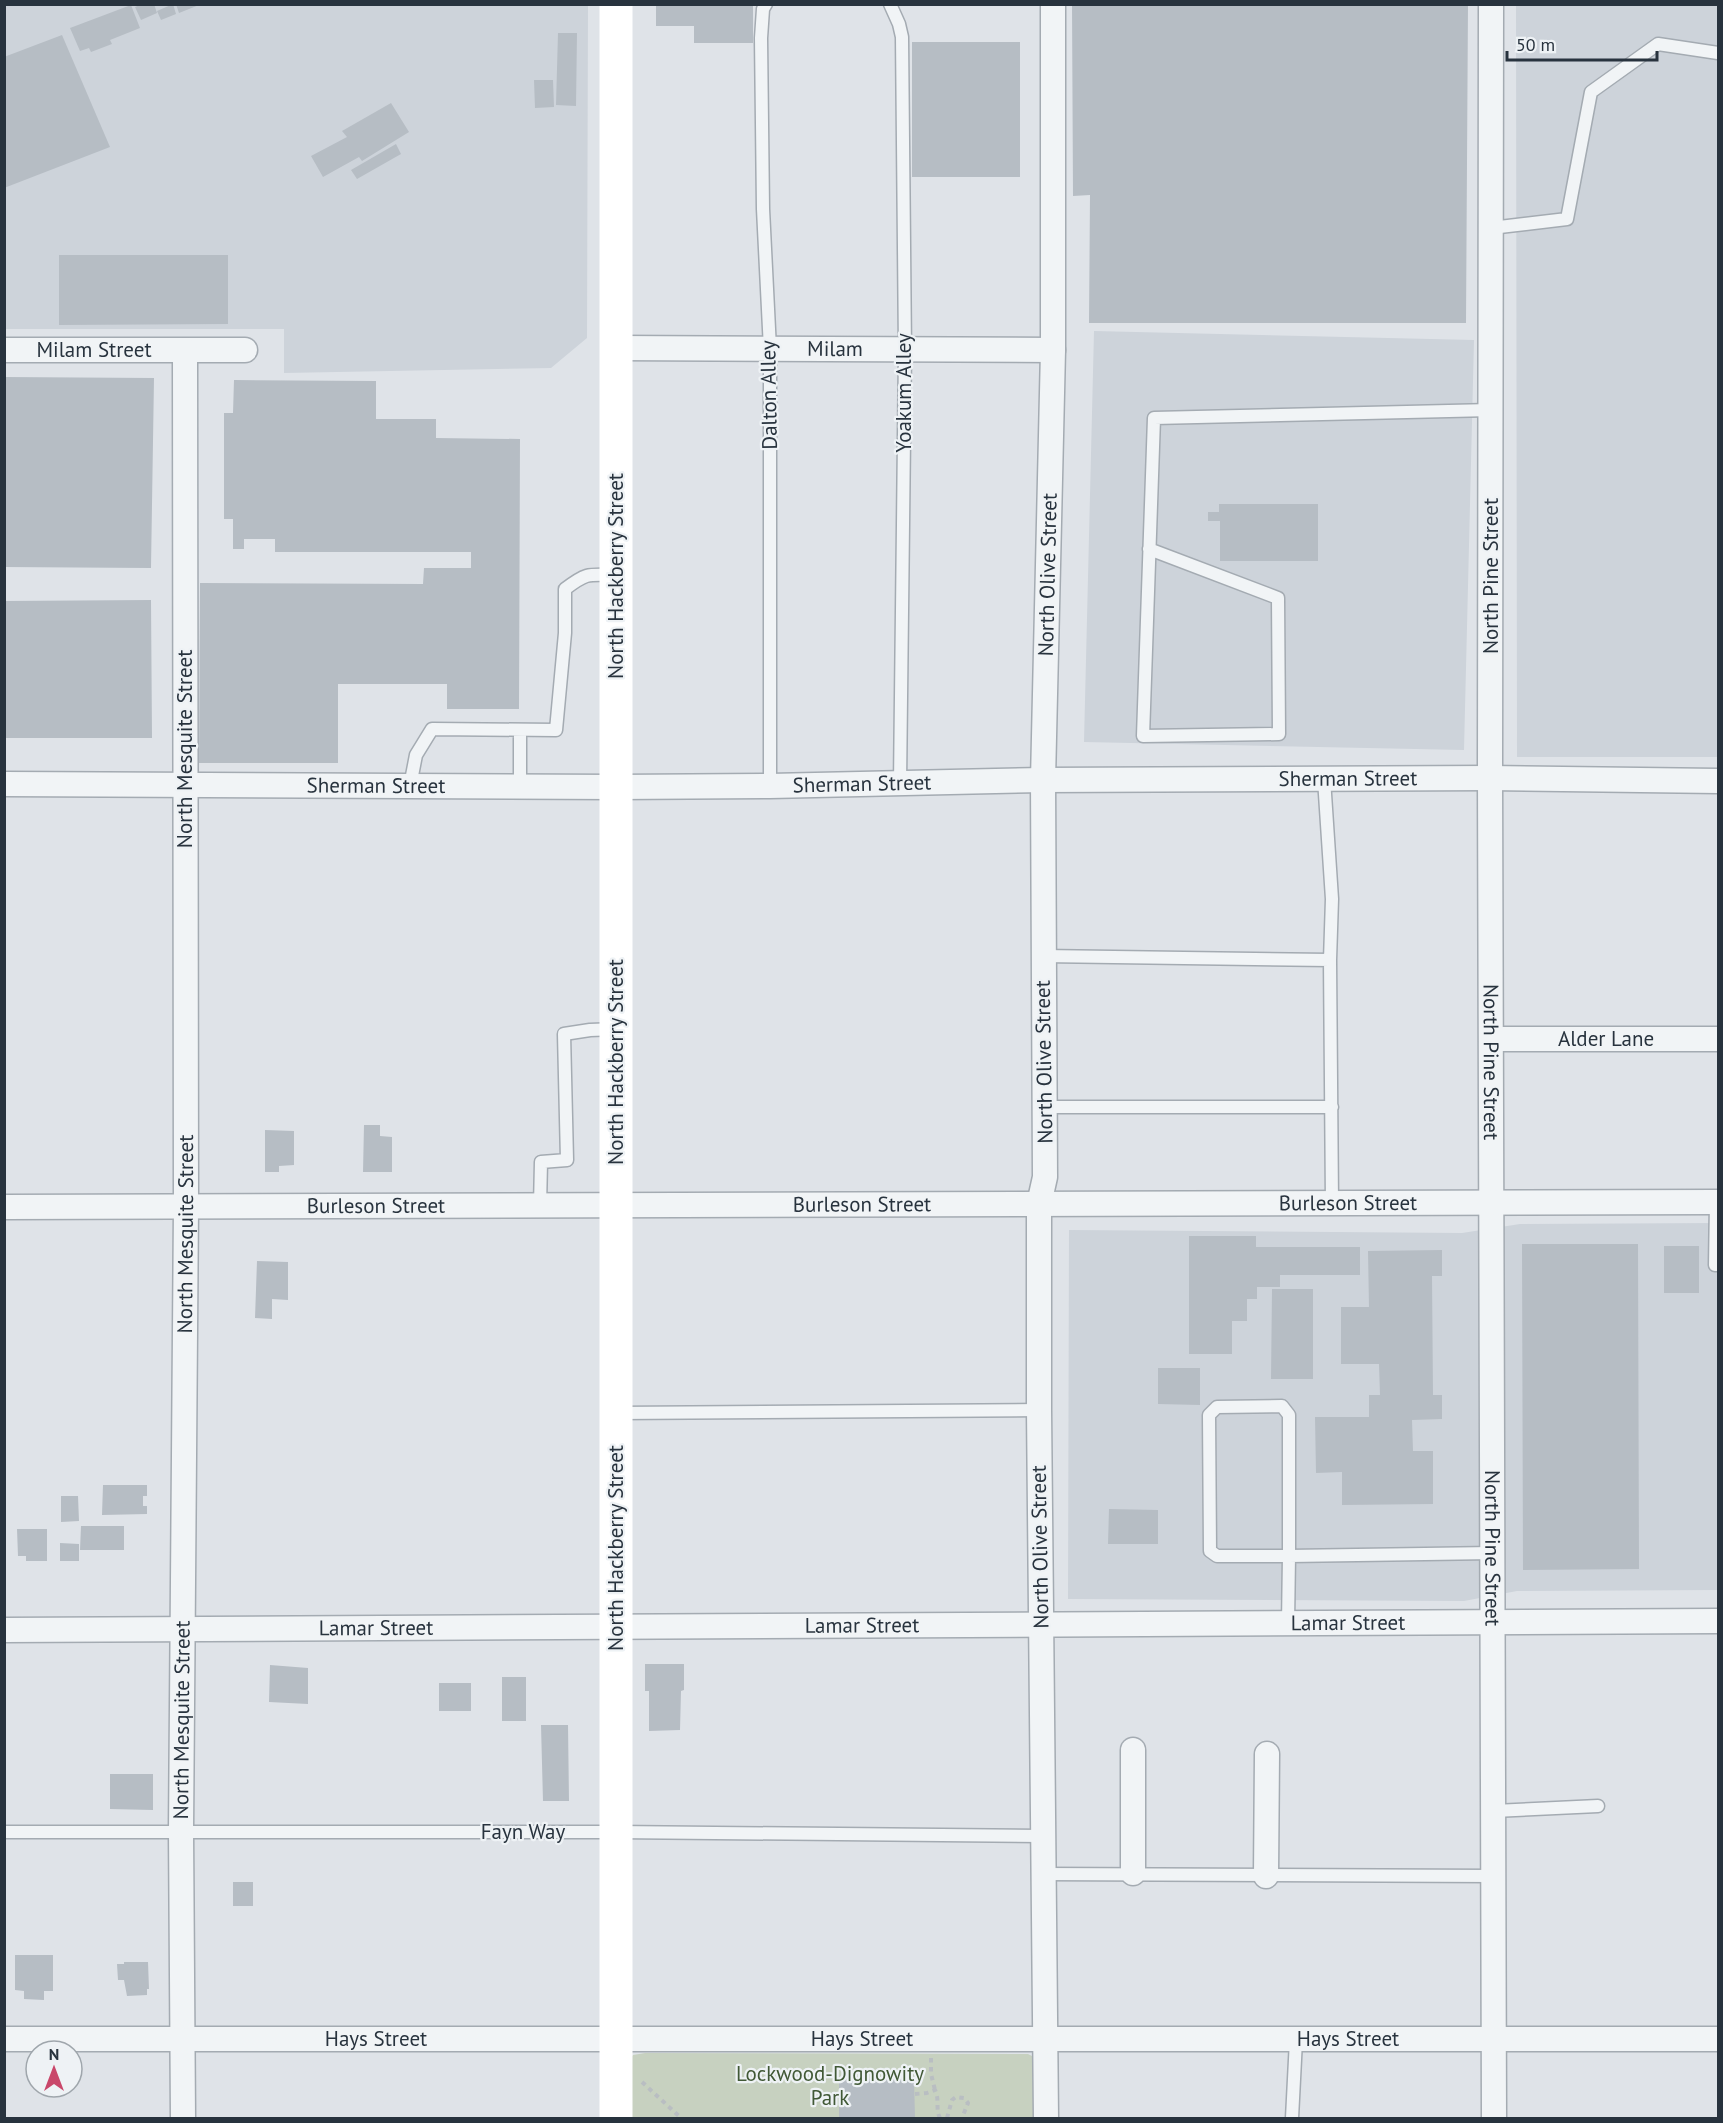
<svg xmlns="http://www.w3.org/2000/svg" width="1723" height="2123" font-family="'PT Sans',sans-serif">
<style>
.built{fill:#cdd3da}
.green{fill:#c7d1c0}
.building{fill:#b6bdc4}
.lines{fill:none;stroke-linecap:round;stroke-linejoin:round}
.service-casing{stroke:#a4abb2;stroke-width:15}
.minor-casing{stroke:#a4abb2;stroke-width:27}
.path{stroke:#b9bec2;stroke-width:4;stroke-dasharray:4.5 4.5;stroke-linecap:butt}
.service{stroke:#f1f4f6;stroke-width:12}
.minor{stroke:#f1f4f6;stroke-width:24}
.secondary{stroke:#fff;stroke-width:33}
.labels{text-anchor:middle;stroke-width:4.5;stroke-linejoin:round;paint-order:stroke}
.street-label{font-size:21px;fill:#28333e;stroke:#eef2f5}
.park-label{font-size:21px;fill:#415936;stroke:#eef2f5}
</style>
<rect width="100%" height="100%" fill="#dfe3e8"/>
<!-- built -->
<path class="built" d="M4 5H588L587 338 551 368 284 373V329H5Z
M1516 5H1718V757H1517Z
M1094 331 1474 340 1464 750 1084 742Z
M1718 1223V1590L1517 1591 1464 1601 1068 1599 1069 1230 1462 1233 1520 1224Z"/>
<!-- green -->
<path class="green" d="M645 2053 1028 2054 1032 2056 1035 2063V2118H625L628 2061 633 2055Z"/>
<!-- building -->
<path class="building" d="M142 4H154L157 13 141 20 135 7Z
M173 4 176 14 161 20 157 11Z
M176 4H199V5L179 13Z
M656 4H753V43H694V26H656Z
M1072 4H1468L1466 323H1089L1090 195 1073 196Z
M131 5 140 28 110 40 112 44 91 52 89 48 80 51 70 28Z
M558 33H577L576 106 556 105Z
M62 35 110 147 4 188V57Z
M912 42H1020V177H912Z
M534 80H553L554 107 535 108Z
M391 103 409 132 362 161 359 157 323 177 311 156 347 137 342 131Z
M396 144 401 154 357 179 351 170Z
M59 255H228V324L59 325Z
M4 377 154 378 151 568 4 567Z
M234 380 376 381V419H436V438L520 439 519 709H447V684H338V763H199L200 583 423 584 424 568H471V552H275V539H244V549H233V519H224V413H233Z
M1219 504H1318V561H1220V521H1208V512H1219Z
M151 600 152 738H4V601Z
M364 1125H380V1136L392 1137V1172H363Z
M265 1130 294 1131V1165L279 1166V1172H265Z
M1189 1236H1256V1247H1360V1275H1280V1287H1257V1299H1247V1321H1232V1354H1189Z
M1522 1244H1638L1639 1569 1523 1570Z
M1664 1246H1699V1293H1664Z
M1442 1250V1276H1432L1433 1395H1442V1419L1412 1420 1413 1451H1433V1504L1342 1505V1472L1316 1473 1315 1417H1369V1395H1380L1379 1364H1341V1307H1369L1368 1251Z
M257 1261 288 1262V1300L272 1299V1319L255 1318Z
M1272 1289H1313V1379H1271Z
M1158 1368H1200V1405L1158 1404Z
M103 1485H147V1496H143V1506H147V1514L102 1515Z
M61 1496H78L79 1521 61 1522Z
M1109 1509 1158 1510V1544H1108Z
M81 1526H124V1550H80Z
M17 1529H47V1561H26V1556H18Z
M60 1543 79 1544V1561H60Z
M645 1664H684V1690L681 1691 680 1730 649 1731V1691H645Z
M270 1665 308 1668V1704L269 1702Z
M502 1677H526V1721H502Z
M439 1683H471V1711H439Z
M541 1725H568L569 1801H543Z
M110 1774H153V1810L110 1809Z
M233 1882H253V1906H233Z
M15 1955H53V1991H44V2000L24 1999V1991L15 1990Z
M124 1962H148L149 1989H147V1995L127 1996 124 1980H118L117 1964H124Z
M839 2079H914L915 2118H839Z"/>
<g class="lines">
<defs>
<path id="service" d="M766 4 763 9 761 38 763 209 770 349V786
M890 4 899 24 902 37 905 351 900 784
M1491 228 1567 219 1591 92 1658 44 1718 53
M1149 549 1278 598 1279 734 1143 736 1154 418 1491 410
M1324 779 1332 899 1330 960
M410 786 416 755 432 729 556 730 565 633V589C586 573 588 574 613 575
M520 786V730
M1043 956 1330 960 1332 1203
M1044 1107H1332
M1716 1202 1715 1265H1718
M540 1206 541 1162 567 1160 564 1034 590 1030 616 1029
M1282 1406 1289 1415V1556H1217L1210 1551 1209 1415 1217 1407Z
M617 1413 1039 1410
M1288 1623 1289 1556 1493 1553
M1494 1811 1598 1806
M4 1832H616L1042 1836
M1043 1874 1493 1876
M1292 2118 1296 2040"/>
<g id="minor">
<path id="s1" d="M1491 4 1490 778 1494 2118"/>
<path id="s2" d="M616 348 1053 350"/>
<path id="s3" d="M4 350H245"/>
<path id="s4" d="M4 784 616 787 770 786 1043 780 1490 778 1718 781"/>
<path id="s5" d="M1492 1039H1718"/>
<path id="s6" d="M4 1207 1718 1202"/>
<path id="s7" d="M4 1630 1718 1621"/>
<path d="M1133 1750V1873"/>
<path d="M1266 1876 1267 1754"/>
<path id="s8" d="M4 2039H1718"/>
<path id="s9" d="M183 2118 181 1831 186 1207 185 351"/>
<path id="s10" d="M1046 2118 1039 1410V1204L1045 1177 1043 780 1053 350V4"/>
</g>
</defs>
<!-- service casing -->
<use href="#service" class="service-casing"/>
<!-- minor casing -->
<use href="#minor" class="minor-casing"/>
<!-- path -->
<path class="path" d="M931 2058V2074L935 2090
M642 2082 681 2118
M915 2094 927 2093 935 2090C940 2100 935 2109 940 2118
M947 2118 952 2100 956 2097 964 2098 968 2103 962 2118"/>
<!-- service -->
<use href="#service" class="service"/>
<!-- minor -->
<use href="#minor" class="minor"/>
<!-- secondary -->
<path class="secondary" d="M616 4V2118"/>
</g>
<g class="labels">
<!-- street labels -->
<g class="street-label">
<text dy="7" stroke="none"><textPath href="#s3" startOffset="90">Milam Street</textPath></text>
<text dy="7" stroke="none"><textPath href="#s2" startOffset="219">Milam</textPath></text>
<text transform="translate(904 393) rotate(-90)" y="7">Yoakum Alley</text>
<text transform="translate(769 395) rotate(-91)" y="7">Dalton Alley</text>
<text transform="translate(616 576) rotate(-90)" y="7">North Hackberry Street</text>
<text dy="7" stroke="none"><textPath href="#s10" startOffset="1544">North Olive Street</textPath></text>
<text transform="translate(1491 576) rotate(-90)" y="7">North Pine Street</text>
<text transform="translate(185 749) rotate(-90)" y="7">North Mesquite Street</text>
<text dy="7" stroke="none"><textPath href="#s4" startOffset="1344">Sherman Street</textPath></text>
<text dy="7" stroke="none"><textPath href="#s4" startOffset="372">Sherman Street</textPath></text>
<text dy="7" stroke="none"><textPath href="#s4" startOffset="858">Sherman Street</textPath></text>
<text dy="7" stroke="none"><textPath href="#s5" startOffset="114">Alder Lane</textPath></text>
<text transform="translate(616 1062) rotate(-90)" y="7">North Hackberry Street</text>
<text transform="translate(1044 1062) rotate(-91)" y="7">North Olive Street</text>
<text dy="7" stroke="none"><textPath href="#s1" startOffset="1058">North Pine Street</textPath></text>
<text dy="7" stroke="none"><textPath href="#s6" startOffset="1344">Burleson Street</textPath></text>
<text dy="7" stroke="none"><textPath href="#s6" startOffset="858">Burleson Street</textPath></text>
<text dy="7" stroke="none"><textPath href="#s6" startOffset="372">Burleson Street</textPath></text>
<text dy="7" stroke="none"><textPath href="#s9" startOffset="884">North Mesquite Street</textPath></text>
<text transform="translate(1040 1547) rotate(-91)" y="7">North Olive Street</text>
<text dy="7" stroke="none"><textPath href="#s1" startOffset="1544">North Pine Street</textPath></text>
<text transform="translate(616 1548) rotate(-90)" y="7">North Hackberry Street</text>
<text dy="7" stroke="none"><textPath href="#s7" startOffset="1344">Lamar Street</textPath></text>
<text dy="7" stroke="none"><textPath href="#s7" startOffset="858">Lamar Street</textPath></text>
<text dy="7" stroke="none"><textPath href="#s7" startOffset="372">Lamar Street</textPath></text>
<text dy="7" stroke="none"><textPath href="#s9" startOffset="398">North Mesquite Street</textPath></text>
<text x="523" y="1839">Fayn Way</text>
<text dy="7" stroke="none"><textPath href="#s8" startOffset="372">Hays Street</textPath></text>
<text dy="7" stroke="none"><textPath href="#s8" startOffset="858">Hays Street</textPath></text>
<text dy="7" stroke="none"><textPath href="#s8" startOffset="1344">Hays Street</textPath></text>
</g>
<!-- park labels -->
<g class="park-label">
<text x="830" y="2081">Lockwood-Dignowity<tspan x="830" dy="24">Park</tspan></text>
</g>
</g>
<!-- border -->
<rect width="1723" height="2123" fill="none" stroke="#28333e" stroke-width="12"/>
<!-- north arrow -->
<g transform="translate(54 2069)"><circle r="28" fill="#eef2f5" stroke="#9fa6ac" stroke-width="1.5"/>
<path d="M0-4.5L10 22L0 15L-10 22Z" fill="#c9476a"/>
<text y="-9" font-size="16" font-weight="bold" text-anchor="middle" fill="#28333e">N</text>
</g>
<!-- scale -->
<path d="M1507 51v9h150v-9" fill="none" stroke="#28333e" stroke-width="3"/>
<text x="1516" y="51" font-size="18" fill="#28333e" stroke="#eef2f5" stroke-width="4.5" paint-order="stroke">50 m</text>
</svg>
